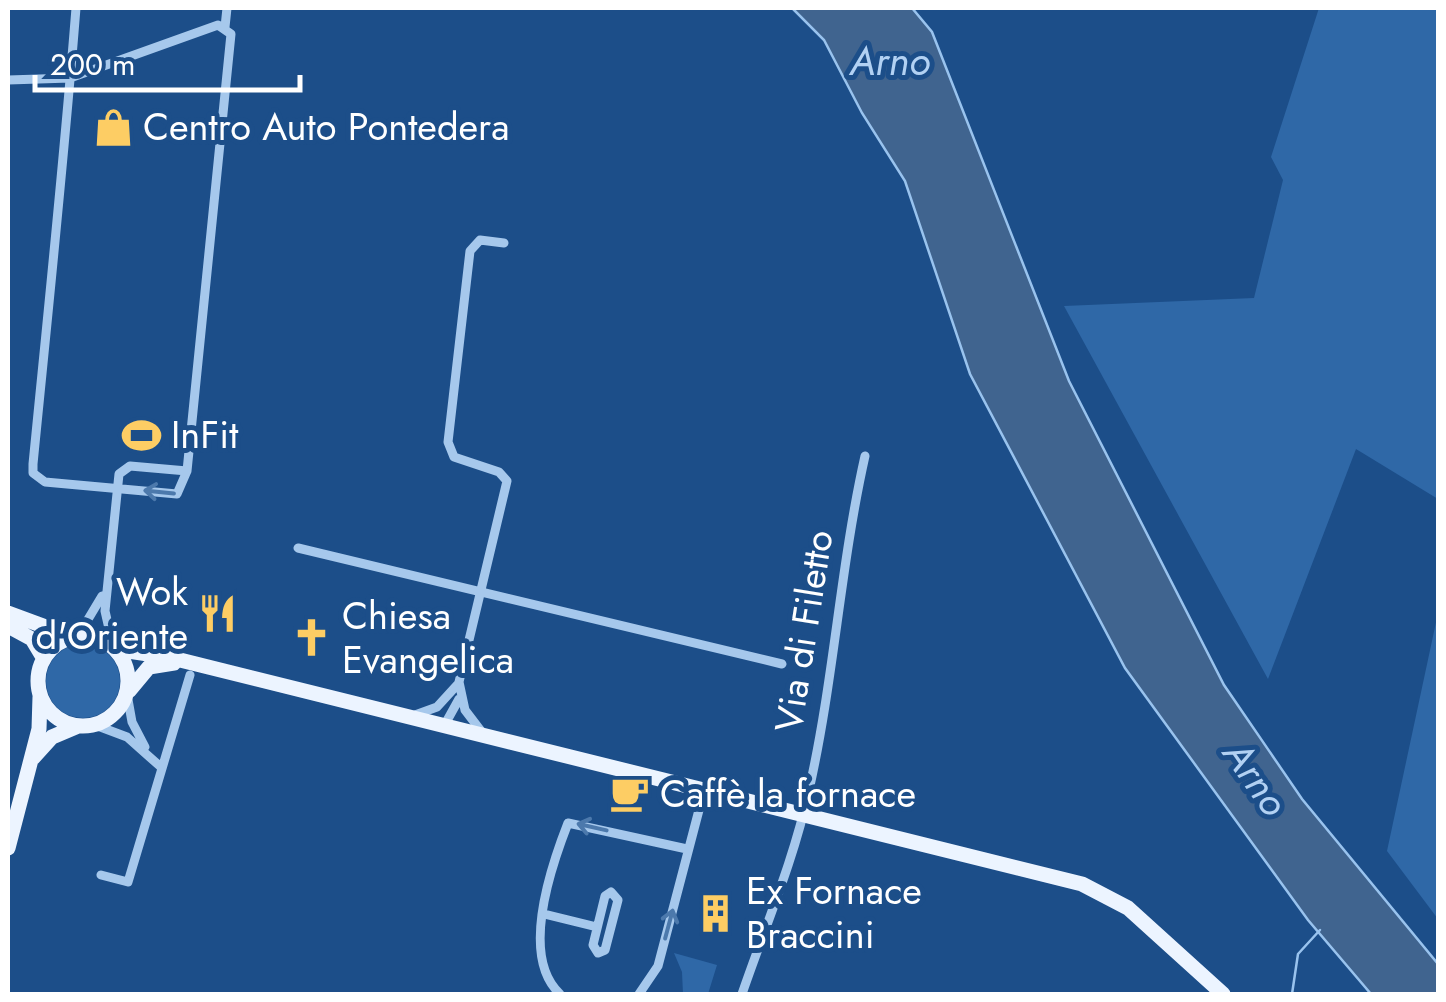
<svg xmlns="http://www.w3.org/2000/svg" width="1446" height="1002" font-family="Jost,sans-serif">
<style>
.green{fill:#2f68a7}
.water{fill:#40648f;stroke:#99c3ee;stroke-width:2.5}
.lines{fill:none;stroke-linecap:round;stroke-linejoin:round}
.stream{stroke:#99c3ee;stroke-width:2.5}
.minor{stroke:#a6c8ec;stroke-width:9}
.primary{stroke:#ecf4ff;stroke-width:15}
.oneway{stroke:#4c79ac}
.labels{text-anchor:middle;stroke-width:10;stroke-linejoin:round;paint-order:stroke}
.poi-label{font-size:38px;fill:#fff;stroke:#1c4e89;text-anchor:start}
.street-label{font-size:38px;fill:#fff;stroke:#1c4e89}
.water-label{font-size:40px;font-style:italic;fill:#b2d1f3;stroke:#1c4e89}
</style>
<rect width="100%" height="100%" fill="#1c4e89"/>
<!-- green -->
<path class="green" d="M1319 8H1438V499L1356 449 1268 679 1064 306 1254 298 1283 180 1271 157Z
M1438 613V919L1387 851Z
M46 681a37 37 0 1 1 74 0a37 37 0 1 1-74 0Z
M674 953 717 965 708 994H683L682 972Z"/>
<!-- water -->
<path class="water" d="M792 8H912L932 32 1069 381 1224 685 1302 799 1438 964V994H1371L1308 920 1125 668 970 374 905 181 862 113 824 40Z"/>
<g class="lines">
<!-- stream -->
<path class="stream" d="M1292 994 1298 954 1320 930"/>
<!-- minor -->
<path class="minor" d="M225 27 227 8
M8 80 70 78 218 25 231 34 187 471 177 494 45 482 33 473V464C48 312 64 160 76 8
M298 548 782 664
M78 636 102 596
M113 646 105 611 119 474 130 466 187 471
M127 694 132 722 145 747
M415 715 437 707 458 684
M95 725 127 737 162 768
M444 726 459 699
M481 731 465 710 459 682 507 481 499 472 454 457 448 442 470 251 480 240 504 243
M101 875 128 882 190 675
M611 892 618 900 605 950 598 953 593 945 605 896Z
M544 914 597 927
M560 994C520 957 550 869 568 823L687 849
M639 994 658 966 704 791
M742 994C765 927 794 860 809 790 834 680 840 567 865 456"/>
<!-- primary -->
<path class="primary" d="M8 613 73 637
M8 626 32 639 44 659
M38 681a45 45 0 1 1 90 0a45 45 0 1 1-90 0Z
M115 649 168 657 1082 884 1128 908 1223 994
M129 691 149 667 174 663
M33 758 52 737 78 726
M8 848 39 729 40 697"/>
</g>
<!-- one-way arrows -->
<defs><path id="oneway-shaft" d="M-6 0H5M1.5-3L5.5 0L1.5 3" fill="none" stroke-width="1.6" stroke-linecap="round" stroke-linejoin="round" transform="scale(2.5)"/></defs>
<g class="oneway">
<use href="#oneway-shaft" transform="translate(159 492) rotate(-174)"/>
<use href="#oneway-shaft" transform="translate(592 827) rotate(-167)"/>
<use href="#oneway-shaft" transform="translate(669 924) rotate(-75)"/>
</g>
<!-- icons -->
<defs>
<symbol id="shop-bare" viewBox="-9 -9 18 18"><path d="M-5-2.5h2.3a2.7 3.5 0 0 1 5.4 0H5L5.5 6h-11ZM-1.5-2.5h3a1.5 2.3 0 0 0-3 0Z" fill="#fdcd64" stroke="#1c4e89" stroke-width="2.5" paint-order="stroke"/></symbol>
<symbol id="stadium-bare" viewBox="-9 -9 18 18"><path d="M0-5a6.5 5 0 1 0 0 10a6.5 5 0 1 0 0-10ZM-3.5-1.8h7v3.6h-7Z" fill="#fdcd64" stroke="#1c4e89" stroke-width="2.5" paint-order="stroke"/></symbol>
<symbol id="restaurant-bare" viewBox="-9 -9 18 18"><path d="M-5-6h1v4h1v-4h1v4h1v-4h1v5L-1.5 .5V6h-2V.5L-5-1ZM5-6V6H3V1.5H1.5Q1.5-4 5-6Z" fill="#fdcd64" stroke="#1c4e89" stroke-width="2.5" paint-order="stroke"/></symbol>
<symbol id="church-bare" viewBox="-9 -9 18 18"><path d="M-1.2-6h2.4v3.5h3.3v2.4h-3.3V6h-2.4V-.1h-3.3v-2.4h3.3Z" fill="#fdcd64" stroke="#1c4e89" stroke-width="2.5" paint-order="stroke"/></symbol>
<symbol id="cafe-bare" viewBox="-9 -9 18 18"><path d="M-5.5-4.5H6V0H3Q3 3.5 0 3.5H-2.5Q-5.5 3.5-5.5 0ZM3-3.2v2h1.7v-2ZM-6 4.5H4V6H-6Z" fill="#fdcd64" stroke="#1c4e89" stroke-width="2.5" paint-order="stroke"/></symbol>
<symbol id="building-bare" viewBox="-9 -9 18 18"><path d="M-4-6H4V6H1V3H-1V6H-4ZM-2.5-4.3h1.7v1.8h-1.7ZM.8-4.3h1.7v1.8H.8ZM-2.5-1h1.7V.8h-1.7ZM.8-1h1.7V.8H.8Z" fill="#fdcd64" stroke="#1c4e89" stroke-width="2.5" paint-order="stroke"/></symbol>
</defs>
<g fill-rule="evenodd">
<use href="#shop-bare" x="86" y="100" width="55" height="55"/>
<use href="#stadium-bare" x="114" y="408" width="55" height="55"/>
<use href="#restaurant-bare" x="190" y="586" width="55" height="55"/>
<use href="#church-bare" x="284" y="610" width="55" height="55"/>
<use href="#cafe-bare" x="602" y="766" width="55" height="55"/>
<use href="#building-bare" x="688" y="886" width="55" height="55"/>
</g>
<g class="labels">
<!-- poi labels -->
<g class="poi-label">
<text x="143" y="140">Centro Auto Pontedera</text>
<text x="171" y="448">InFit</text>
<text x="188" y="605" text-anchor="end">Wok<tspan x="188" dy="44">d'Oriente</tspan></text>
<text x="342" y="629">Chiesa<tspan x="342" dy="44">Evangelica</tspan></text>
<text x="660" y="807">Caffè la fornace</text>
<text x="746" y="904">Ex Fornace<tspan x="746" dy="44">Braccini</tspan></text>
</g>
<!-- street labels -->
<g class="street-label">
<text transform="translate(804 631) rotate(-81)" y="13">Via di Filetto</text>
</g>
<!-- water labels -->
<g class="water-label">
<text x="890" y="75">Arno</text>
<text transform="translate(1256 778) rotate(55)" y="14">Arno</text>
</g>
</g>
<!-- border -->
<rect width="1446" height="1002" fill="none" stroke="#ffffff" stroke-width="20"/>
<!-- scale -->
<path d="M35 75v15h265v-15" fill="none" stroke="#ffffff" stroke-width="5"/>
<text x="50" y="75" font-size="30" fill="#ffffff" stroke="#1c4e89" stroke-width="8" paint-order="stroke">200 m</text>
</svg>
